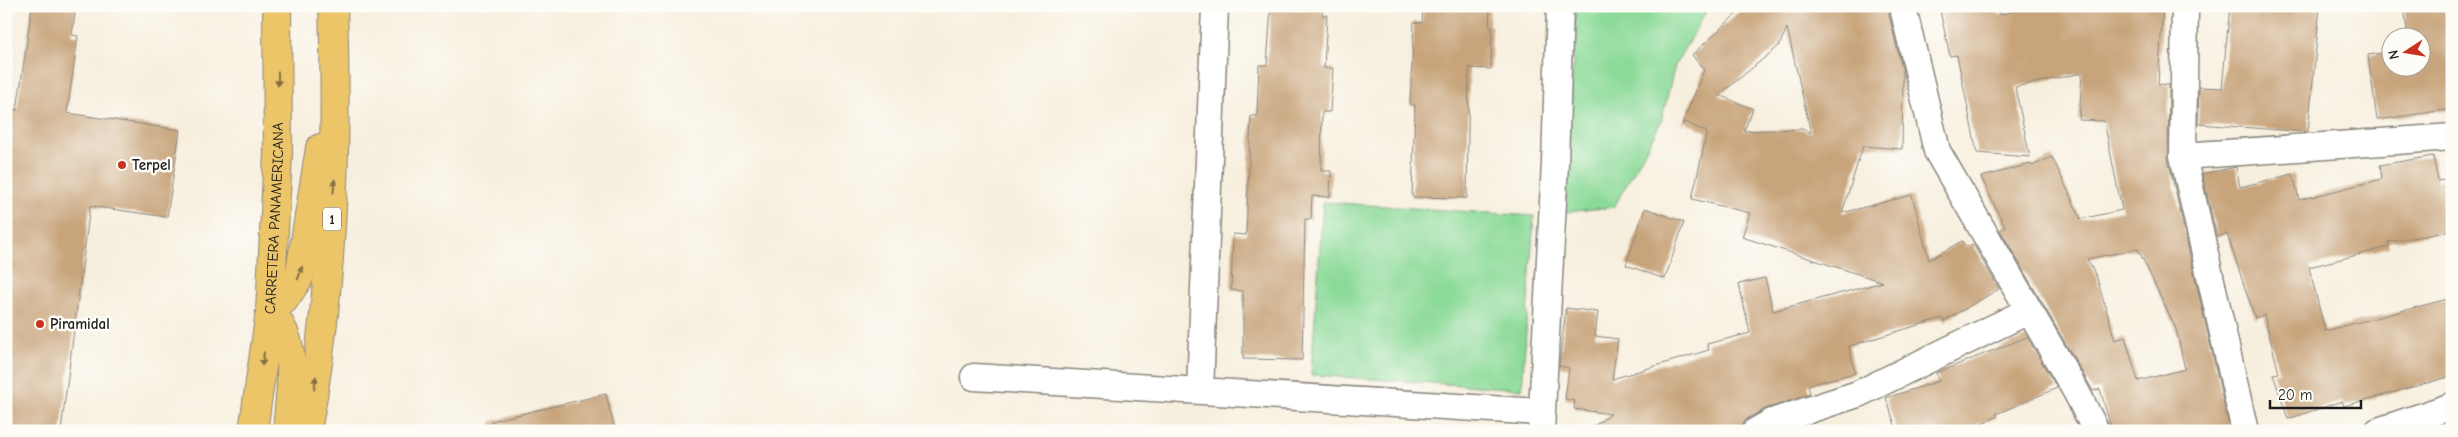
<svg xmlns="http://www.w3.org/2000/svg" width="2458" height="437" font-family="'Comic Neue',sans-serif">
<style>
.green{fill:#8bda98;stroke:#547b5a}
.building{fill:#c8a47c;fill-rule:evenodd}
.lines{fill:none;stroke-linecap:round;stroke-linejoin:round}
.minor-casing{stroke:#8a867d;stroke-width:29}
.trunk-casing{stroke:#8a867d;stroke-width:30}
.minor{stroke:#fff;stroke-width:26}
.trunk{stroke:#edc569;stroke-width:28}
.oneway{fill:#847042}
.poi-dot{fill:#c8321e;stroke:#fdfcf7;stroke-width:2}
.labels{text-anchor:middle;stroke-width:5;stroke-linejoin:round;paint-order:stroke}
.shield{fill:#fdfcf7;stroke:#605f5e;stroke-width:1}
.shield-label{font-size:14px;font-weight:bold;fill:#1c1c1c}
.poi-label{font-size:15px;font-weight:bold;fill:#1c1c1c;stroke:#fdfcf7;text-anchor:start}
.street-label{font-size:15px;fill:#1c1c1c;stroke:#fdfcf7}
</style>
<rect width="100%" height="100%" fill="#fdfcf7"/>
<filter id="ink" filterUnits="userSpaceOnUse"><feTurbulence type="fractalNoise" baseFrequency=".02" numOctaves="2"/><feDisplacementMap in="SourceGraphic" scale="10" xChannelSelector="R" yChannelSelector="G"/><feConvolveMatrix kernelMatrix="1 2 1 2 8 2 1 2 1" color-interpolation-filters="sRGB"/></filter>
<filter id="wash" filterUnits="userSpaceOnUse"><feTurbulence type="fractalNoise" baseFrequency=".0096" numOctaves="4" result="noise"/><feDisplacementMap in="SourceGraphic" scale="20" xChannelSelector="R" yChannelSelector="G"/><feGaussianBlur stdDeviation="1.12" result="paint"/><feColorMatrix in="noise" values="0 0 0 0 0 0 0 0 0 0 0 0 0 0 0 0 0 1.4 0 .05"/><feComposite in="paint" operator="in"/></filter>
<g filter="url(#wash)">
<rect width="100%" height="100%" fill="#f7efde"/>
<!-- green -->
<path class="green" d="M1576 6H1709L1675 65 1661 122 1614 207 1565 212Z
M1323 202 1534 216 1522 389 1311 375Z"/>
<g id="blocks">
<!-- building -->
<path class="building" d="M32 6H76L72 35 78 36 67 113 180 130 167 217 90 206 61 431H6V108L17 110Z
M1271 6H1323L1322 15H1327L1324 68H1333L1330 112H1322L1321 171H1331L1330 197 1312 196 1311 219H1305L1302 360 1243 359V291L1231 290 1233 234 1246 235 1251 116H1257L1259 65H1267Z
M1423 6H1490L1489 26H1492L1491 69 1469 68 1467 198 1412 197 1415 105H1410L1414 22 1422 23Z
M1745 6H1890L1889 15 1903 73 1902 149 1863 146 1842 213 1912 195 1929 260 1962 241 1966 247 1973 244 1999 289 1944 321 1942 318 1849 346 1855 373 1808 385 1810 394 1765 409 1748 418 1743 424 1741 431H1587L1611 414 1574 409 1575 401 1565 399 1569 368 1559 366 1566 308 1598 312 1595 336 1618 339 1612 379 1709 350 1707 344 1750 333 1739 284 1765 278 1773 311 1883 282 1742 237 1750 213 1692 199 1707 132 1685 122 1682 125 1704 70 1692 55ZM1787 28 1811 133 1802 129 1744 131 1753 109 1719 95 1779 46Z
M1939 6H1997L1999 15 2036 6H2163L2158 84 2169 85 2168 159 2230 431H2112L2100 389 2093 391 2000 230 2005 227 1981 177 2031 164 2032 166 2052 157 2081 219 2122 210 2104 121 2079 120 2082 73 2015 87 2030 157 1977 153 1957 55 1950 56ZM2138 249 2176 329 2185 369 2138 381 2125 337 2115 340 2097 278 2087 259Z
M2230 6H2320L2308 132 2198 124 2199 87 2222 88Z
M2404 6H2452V109L2377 120 2368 55 2390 52V68H2420V38H2408Z
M2433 156 2438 181 2452 179V231L2388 242 2389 247 2309 267 2325 331 2452 298V376L2344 406 2342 401 2288 419 2273 374 2279 373 2264 315 2255 318 2227 234 2217 237 2202 174 2236 167 2240 187 2293 174 2299 200 2382 179 2380 165Z
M1645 208 1684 222 1665 279 1626 265Z
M2027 337 2057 388 1996 414 1997 417 1959 431H1897L1886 398 1939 381 1936 373Z
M606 394 615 431H492L491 421Z"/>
</g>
</g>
<g filter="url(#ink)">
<use href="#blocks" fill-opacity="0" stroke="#8a867d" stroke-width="1"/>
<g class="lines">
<defs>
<path id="minor" d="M2185 6 2183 156 2245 431
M1904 12 1937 151 2077 393 2096 431
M2183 156 2452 137
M974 377 1541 412
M1200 391 1215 6
M1541 431 1555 163 1560 6
M1756 431 1772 422 1858 394 2028 311
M2378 431 2452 406"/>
<g id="trunk">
<path d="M270 311 284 300 299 278 320 148"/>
<path d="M270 311C301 344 290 389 287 431"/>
<path id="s1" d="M253 431 270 311 278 154 277 6"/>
<path d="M307 431C333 291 338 148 333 6"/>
</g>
</defs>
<!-- minor casing -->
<use href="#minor" class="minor-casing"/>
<!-- trunk casing -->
<use href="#trunk" class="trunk-casing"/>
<!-- minor -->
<use href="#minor" class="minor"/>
<!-- trunk -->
<use href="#trunk" class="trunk"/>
</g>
<!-- one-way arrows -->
<defs><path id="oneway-solid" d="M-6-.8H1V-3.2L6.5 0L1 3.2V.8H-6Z" transform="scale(1.25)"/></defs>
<g class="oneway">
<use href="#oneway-solid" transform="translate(278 79) rotate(90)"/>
<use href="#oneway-solid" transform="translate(334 186) rotate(-86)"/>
<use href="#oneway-solid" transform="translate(300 273) rotate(-71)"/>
<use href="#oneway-solid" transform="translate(263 359) rotate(98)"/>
<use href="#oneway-solid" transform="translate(315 383) rotate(-83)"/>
</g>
</g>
<!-- markers -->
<g class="poi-dot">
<circle cx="122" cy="165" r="5"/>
<circle cx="40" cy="324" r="5"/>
</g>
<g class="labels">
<!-- shield labels -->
<rect class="shield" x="323" y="207.5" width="18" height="23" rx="4"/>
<g class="shield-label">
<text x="332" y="224">1</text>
</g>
<!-- poi labels -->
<g class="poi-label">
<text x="132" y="170">Terpel</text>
<text x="50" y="329">Piramidal</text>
</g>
<!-- street labels -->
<g class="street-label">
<text dy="5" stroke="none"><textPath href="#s1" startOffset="214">CARRETERA PANAMERICANA</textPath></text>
</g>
</g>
<!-- margin -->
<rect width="2458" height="437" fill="none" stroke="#fdfcf7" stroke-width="25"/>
<!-- north arrow -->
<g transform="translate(2406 52) rotate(258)"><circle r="24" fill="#fdfcf7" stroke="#a3a29f"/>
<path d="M0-4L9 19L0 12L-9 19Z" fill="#c8321e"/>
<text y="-8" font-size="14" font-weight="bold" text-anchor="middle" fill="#1c1c1c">N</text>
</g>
<!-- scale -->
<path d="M2270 400v8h91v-8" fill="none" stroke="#1c1c1c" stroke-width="2.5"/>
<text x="2278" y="400" font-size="15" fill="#1c1c1c" stroke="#fdfcf7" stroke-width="4" paint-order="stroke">20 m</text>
</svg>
